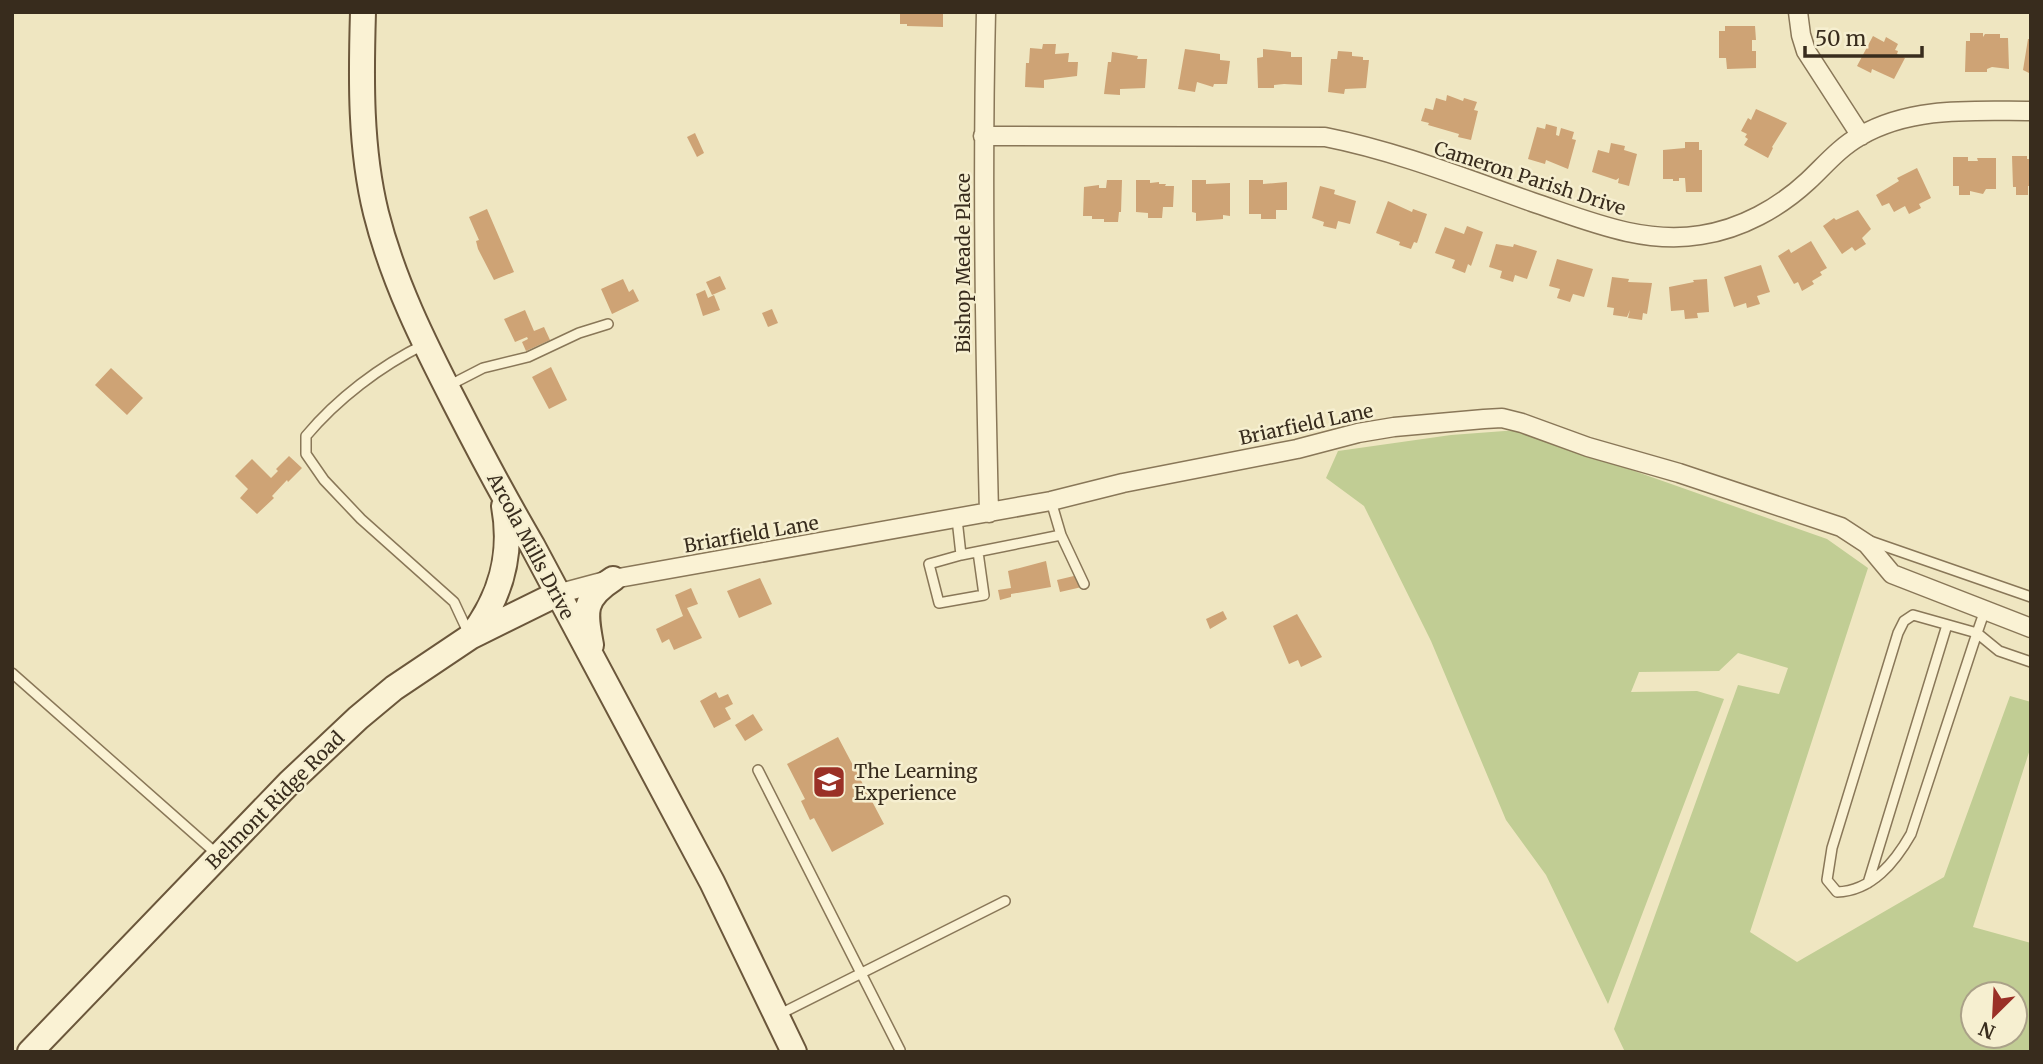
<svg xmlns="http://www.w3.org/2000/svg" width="2043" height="1064" font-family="Merriweather,serif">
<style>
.green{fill:#c1cd94;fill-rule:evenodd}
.building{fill:#cea375}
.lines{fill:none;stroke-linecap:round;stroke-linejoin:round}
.lane-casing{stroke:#897758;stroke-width:12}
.street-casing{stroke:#897758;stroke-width:21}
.secondary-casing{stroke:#6b573b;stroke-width:28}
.lane{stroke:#faf2d4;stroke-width:9}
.street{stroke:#faf2d4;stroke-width:18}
.secondary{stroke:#faf2d4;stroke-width:24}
.labels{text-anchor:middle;stroke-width:5;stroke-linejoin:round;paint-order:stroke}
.street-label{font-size:19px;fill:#382c1d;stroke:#f6efd0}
.poi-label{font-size:19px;fill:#382c1d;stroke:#f6efd0;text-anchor:start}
</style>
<rect width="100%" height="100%" fill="#efe6c1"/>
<!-- green -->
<path class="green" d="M1518 430 1827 539 1868 568 1750 932 1797 962 1944 877 2010 696 2031 702V746L1973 927 2031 943V1052H1625L1614 1029 1738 685 1779 694 1788 668 1738 653 1719 671 1639 672 1631 692 1697 691 1724 699 1608 1004 1546 875 1506 820 1431 641 1364 506 1326 478 1338 451 1451 435ZM1973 994H2015V1036H1973Z"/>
<!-- building -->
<path class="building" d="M900 12H943V27L907 26V24H900Z
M1725 26H1755L1756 40H1752V51H1756V68L1727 69 1726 58H1719V31H1725Z
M1970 33H1983V37L1985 34H2000V38H2008L2009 69 1992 67 1987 69V72H1965L1966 41H1970Z
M1873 36 1884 42 1886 37 1898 44 1895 50 1898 51 1897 54 1905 58 1894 79 1872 69 1871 73 1857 66Z
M2028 39H2031V74L2023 70Z
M1043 44H1056L1055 54 1069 53 1068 62H1078L1077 76 1044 80V88L1025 87 1026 63H1029L1030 48 1042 49Z
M1185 49 1220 54V60L1230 61 1227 84H1214L1213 87 1197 82 1195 92 1178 89Z
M1263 49 1291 52V57H1302V85L1284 84 1274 85V88H1258L1257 58 1263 57Z
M1338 51 1352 52V56L1363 57V60H1369L1366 88 1345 89 1344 94 1328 92 1331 59H1337Z
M1112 52 1138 56 1137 59H1147L1145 88 1120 89V95L1104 94 1108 62H1111Z
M1447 95 1463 101 1464 98 1477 102 1474 110 1478 111 1471 140 1458 137 1459 134 1428 125 1429 123 1421 121 1425 108 1433 110 1436 98 1446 101Z
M1756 109 1787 123 1772 147 1773 148 1768 158 1744 145 1748 139 1745 137 1747 134 1741 131 1748 118 1751 120Z
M1546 124 1557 127 1556 135 1559 136 1561 128 1574 132 1572 139 1576 140 1568 169 1546 160 1545 164 1528 159 1537 127 1545 129Z
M695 133 704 153 697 157 687 137Z
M1685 142H1699V150H1702V192H1686L1685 178H1679V181H1673V179H1663V150L1685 148Z
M1611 143 1625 146 1624 150 1637 154 1629 186 1618 183 1619 178 1616 180 1592 172 1598 150 1609 153Z
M2012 156H2027V159H2031V186H2028V195H2016V187H2013Z
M1953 157H1968V161H1978L1977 158H1996V189H1986L1983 194 1970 191V195H1959V186H1953Z
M1917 168 1931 198 1919 204 1921 208 1909 214 1905 206 1894 212 1889 203 1882 206 1876 195 1899 181 1897 178Z
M1107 180H1122L1121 212H1119L1118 222H1104V219H1092V216H1083L1084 187 1099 185V188H1106Z
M1136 180H1150V183L1159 182V184H1166L1165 186H1174L1173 207H1163L1162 218H1148V213L1136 212Z
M1192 180H1206V184L1230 183V216L1223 215V219L1196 221V213L1192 212Z
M1249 180H1263V184L1287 182V210H1276V219H1261V214H1249Z
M1320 186 1335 190 1334 194 1356 201 1350 224 1338 221 1336 229 1323 226 1324 222 1312 218Z
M1388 201 1412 212 1413 209 1427 214 1417 243 1414 242 1411 249 1399 245 1400 242 1376 233Z
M487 209 514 272 494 280 478 249 476 241 479 240 469 217Z
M1858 210 1871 229 1862 238 1866 244 1855 251 1852 247 1842 254 1823 226 1834 218 1836 220Z
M1467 226 1483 232 1471 266 1468 264 1465 273 1452 268 1455 260 1435 253 1445 227 1464 234Z
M1811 241 1827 268 1820 272 1822 275 1812 281 1814 284 1802 291 1798 282 1794 284 1778 256 1789 249 1791 253Z
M1496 244 1513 247 1514 244 1537 251 1527 279 1515 275 1513 282 1500 278 1502 271 1489 267Z
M1557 259 1593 269 1584 297 1573 294 1570 302 1557 298 1560 289 1549 286Z
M1761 265 1770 292 1757 296 1760 304 1747 308 1746 303 1734 307 1724 277Z
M720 276 726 289 712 295 706 282Z
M1612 277 1629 279 1628 282 1652 283 1647 314 1643 313 1642 320 1628 318 1630 310 1627 317 1613 315 1614 308 1607 307Z
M623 279 629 292 633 289 639 301 612 314 601 289Z
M1707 279 1709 312 1697 313 1698 318 1685 319 1684 310 1671 311 1669 287 1694 282 1693 280Z
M705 290 708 298 714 295 720 310 703 316 696 294Z
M772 309 778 323 768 327 762 313Z
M525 310 534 331 544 327 550 340 526 351 522 342 528 339 527 337 515 342 504 319Z
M551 367 567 400 549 409 532 377Z
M111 368 143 398 127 415 95 385Z
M289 456 302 468 288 482 287 480 272 496 274 498 257 514 240 498 248 489 235 476 252 459 271 478 278 471 276 469Z
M1046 561 1051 587 1011 594V597L1000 600 998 590 1011 588 1008 571Z
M1078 575 1082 587 1060 592 1057 580Z
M760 578 772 604 739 618 727 591Z
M691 588 698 604 687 608 702 638 674 650 669 639 662 643 656 629 683 616 675 595Z
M1223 611 1227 619 1210 629 1206 619Z
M1297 614 1322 657 1301 667 1298 660 1289 664 1273 626Z
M716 692 719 698 728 694 733 704 725 708 731 719 714 728 700 701Z
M753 714 763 730 745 741 735 725Z
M838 737 884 824 832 852 814 818 810 820 801 801 805 799 787 764Z"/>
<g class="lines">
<defs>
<path id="lane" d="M425 344C380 366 337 399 306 436V454L324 480 361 519 454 602 468 632
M448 386 483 368 528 357 579 333 608 324
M957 519 961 555 1061 535 1051 501
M1061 535 1084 584
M1870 541 2031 597
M961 555 929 564 939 603 984 595 978 552
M1985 610 1977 633 1911 834C1895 862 1872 891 1837 892L1827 880 1832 848 1898 633 1904 621 1913 615 1977 633 1999 651 2031 662
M12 673 218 855
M758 770 900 1050
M1868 883 1947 625
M778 1015 1005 901"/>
<path id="street" d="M986 12C982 179 985 346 989 513
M1798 12 1801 35 1806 51 1861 136
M983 136 1325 137C1396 151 1464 178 1532 202 1586 220 1643 245 1701 235 1741 229 1779 208 1808 181 1825 165 1840 147 1860 136 1912 106 1973 111 2031 111
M557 594 613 579 1051 501 1123 483 1297 449 1358 433 1394 427 1484 419 1502 418 1522 423 1588 447 1679 473 1841 527 1867 544 1892 574 2031 628"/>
<path id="secondary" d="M363 12C361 79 360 148 376 213 393 281 424 343 456 405 480 452 505 499 532 545L712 882 794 1052
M471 636C501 597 513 555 504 506
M591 645C585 612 582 599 613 579
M30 1052 289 783 358 718 394 688 470 637 557 594"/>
</defs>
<!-- lane casing -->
<use href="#lane" class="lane-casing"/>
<!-- street casing -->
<use href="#street" class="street-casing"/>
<!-- secondary casing -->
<use href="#secondary" class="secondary-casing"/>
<!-- lane -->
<use href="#lane" class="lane"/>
<!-- street -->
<use href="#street" class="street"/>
<!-- secondary -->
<use href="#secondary" class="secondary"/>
</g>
<!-- icons -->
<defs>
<symbol id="school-square" viewBox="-11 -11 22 22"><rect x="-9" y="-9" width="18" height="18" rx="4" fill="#9a3026" stroke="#f6efd0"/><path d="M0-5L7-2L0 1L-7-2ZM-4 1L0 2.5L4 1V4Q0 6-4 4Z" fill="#fff"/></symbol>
</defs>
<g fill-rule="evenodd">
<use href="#school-square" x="810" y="763" width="38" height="38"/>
</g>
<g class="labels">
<!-- street labels -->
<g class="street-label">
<text transform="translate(1530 178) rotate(18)" y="7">Cameron Parish Drive</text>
<text transform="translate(963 263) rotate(-90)" y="7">Bishop Meade Place</text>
<text transform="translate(1306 424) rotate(-12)" y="7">Briarfield Lane</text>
<text transform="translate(751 534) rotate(-10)" y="7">Briarfield Lane</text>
<text transform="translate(531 546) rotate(62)" y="7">Arcola Mills Drive</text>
<text transform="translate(275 800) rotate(-45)" y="7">Belmont Ridge Road</text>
</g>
<!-- poi labels -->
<g class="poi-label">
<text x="854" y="778">The Learning<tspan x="854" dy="22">Experience</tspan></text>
</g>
</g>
<!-- border -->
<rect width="2043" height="1064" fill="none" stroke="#382c1d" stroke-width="28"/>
<!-- north arrow -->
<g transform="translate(1994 1015) rotate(204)"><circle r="33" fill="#f6efd0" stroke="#aaa188" stroke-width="2"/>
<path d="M0-5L12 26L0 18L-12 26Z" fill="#9a3026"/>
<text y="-10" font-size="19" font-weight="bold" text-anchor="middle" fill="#382c1d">N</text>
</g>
<!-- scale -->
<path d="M1805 46v10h117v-10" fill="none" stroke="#382c1d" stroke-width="3.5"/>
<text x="1815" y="46" font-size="21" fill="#382c1d" stroke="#f6efd0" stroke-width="5" paint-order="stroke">50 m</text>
</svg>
